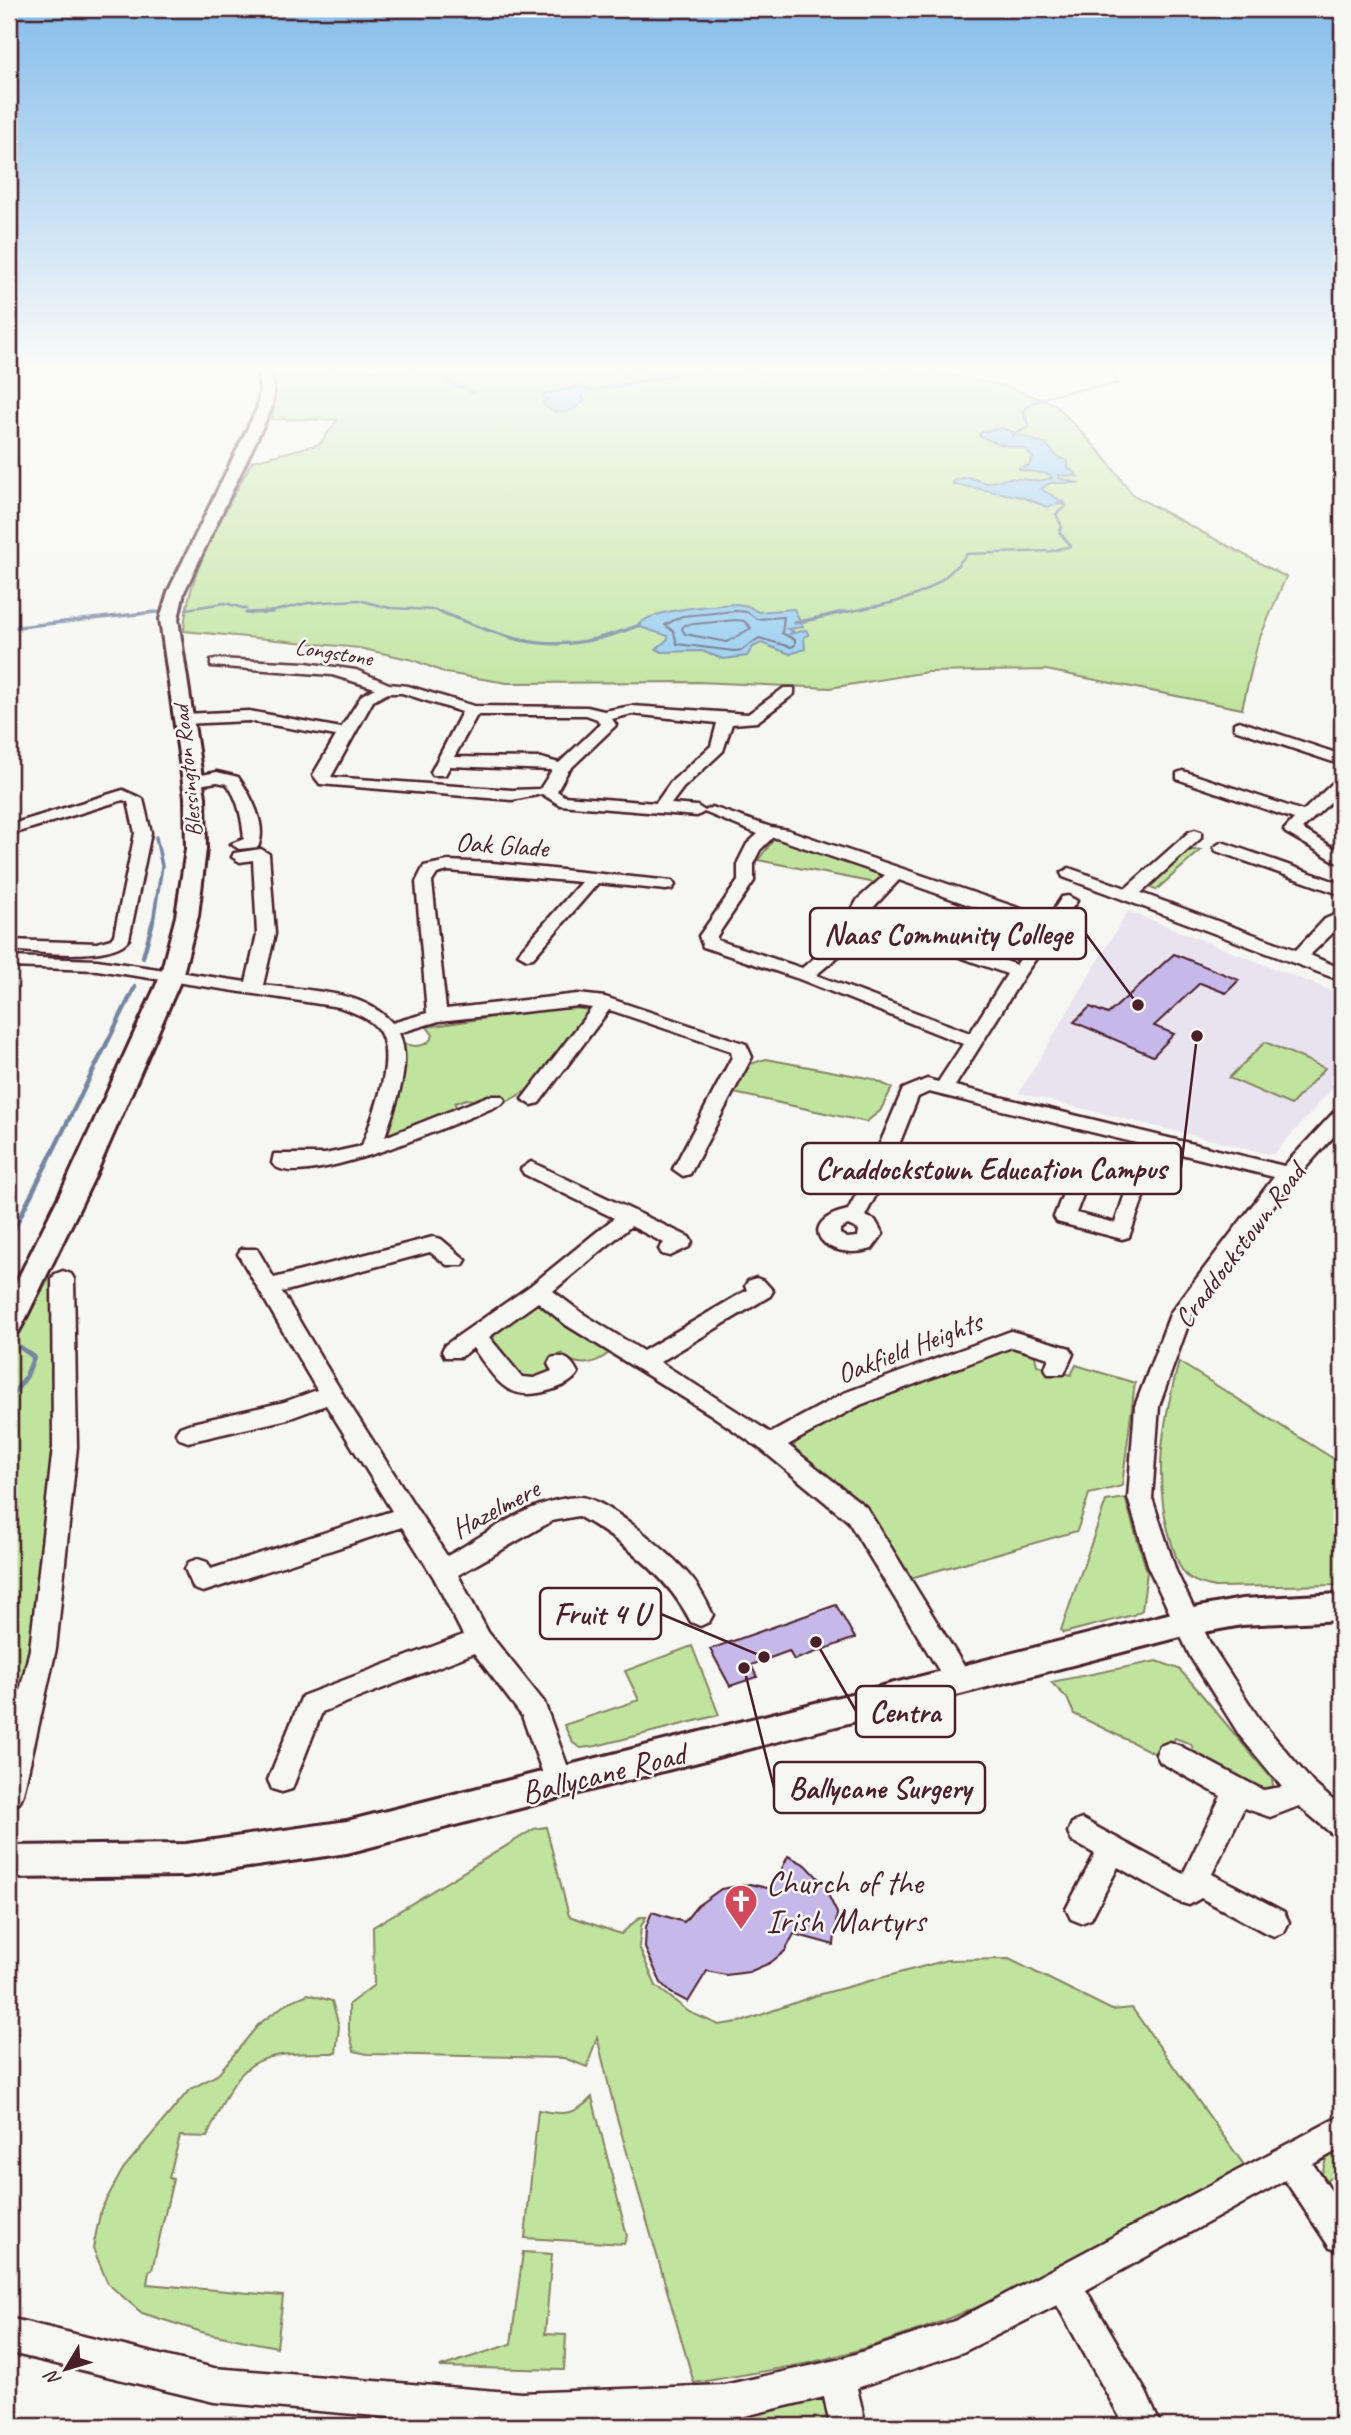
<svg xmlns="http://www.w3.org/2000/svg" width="1351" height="2435" font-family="Caveat,sans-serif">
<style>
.built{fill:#e8e3ef}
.green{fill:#c0e49e;stroke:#858264;stroke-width:2}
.water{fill:#90cbf0;stroke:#7486a1;stroke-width:2}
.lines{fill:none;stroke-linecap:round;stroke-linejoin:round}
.shore{stroke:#66647a;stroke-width:2}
.stream-far3{stroke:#7486a1;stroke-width:2.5}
.stream-far2{stroke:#7486a1;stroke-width:3.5}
.stream-far1{stroke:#7486a1;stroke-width:4.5}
.stream{stroke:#7486a1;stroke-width:5}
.building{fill:#c6b8e9;stroke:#4a1f2b;stroke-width:2}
.minor-casing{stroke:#4a1f2b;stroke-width:5}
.major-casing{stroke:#4a1f2b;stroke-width:6}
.minor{fill:#f6f6f2;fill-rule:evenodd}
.major{fill:#f6f6f2;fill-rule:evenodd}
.labels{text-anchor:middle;stroke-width:5;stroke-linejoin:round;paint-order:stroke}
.far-street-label{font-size:23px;fill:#4a1f2b;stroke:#f6f6f2}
.street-label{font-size:28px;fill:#4a1f2b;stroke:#f6f6f2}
.near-street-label{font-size:33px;fill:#4a1f2b;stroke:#f6f6f2}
.near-poi-label{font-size:33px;fill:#4a1f2b;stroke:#f6f6f2;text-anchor:start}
.leader{fill:none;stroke:#4a1f2b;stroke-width:2.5}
.callout-dot{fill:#4a1f2b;stroke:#f6f6f2;stroke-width:2.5}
.callout{fill:#f6f6f2;stroke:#4a1f2b;stroke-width:2.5}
.callout-label{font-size:30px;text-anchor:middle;font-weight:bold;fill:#4a1f2b}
</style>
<rect width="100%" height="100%" fill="#f6f6f2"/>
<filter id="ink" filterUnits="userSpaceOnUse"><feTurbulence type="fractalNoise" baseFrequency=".0143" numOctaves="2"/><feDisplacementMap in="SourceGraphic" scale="14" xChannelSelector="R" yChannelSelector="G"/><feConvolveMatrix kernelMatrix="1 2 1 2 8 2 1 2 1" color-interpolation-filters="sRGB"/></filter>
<g filter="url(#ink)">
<!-- built -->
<path class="built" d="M1128 911 1342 995V1078L1273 1155 1019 1093Z"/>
<!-- green -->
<path class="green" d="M270 370H923L1005 386 1055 404 1102 454 1133 495 1286 577 1258 642 1242 709 1046 670 927 672 830 688 698 682 507 683 446 673 413 660 359 648 184 631C187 571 225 513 252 461L320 444 337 420 272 419 274 402Z
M775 838 868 868 882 877 875 883 758 860Z
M1192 850H1201L1156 890 1146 886 1184 853Z
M1014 919 1042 928 1017 965 983 950Z
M561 1007 593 1010 533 1087 503 1104 466 1099 455 1103 456 1109 449 1114 397 1133H387L382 1127 403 1063V1043C414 1048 429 1047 433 1035L427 1027Z
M1265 1042 1325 1068 1291 1105 1229 1078Z
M766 1059 873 1079 892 1088 880 1111 866 1122 734 1093 750 1064Z
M51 1275H60L61 1448 38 1650 9 1761V1349Z
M543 1300 606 1347 609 1353C594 1365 576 1369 562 1353L548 1362 549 1372 541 1379 520 1378 494 1342V1332L523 1303Z
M1012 1345 1034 1352 1037 1365 1071 1375 1076 1365 1135 1383 1122 1486 1089 1494 1077 1531 907 1579 794 1452 795 1437 861 1406Z
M1179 1362 1342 1464V1585L1214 1587C1204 1584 1192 1582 1185 1574 1178 1566 1175 1554 1172 1544 1152 1482 1162 1424 1179 1362Z
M1125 1498 1147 1572 1142 1610 1133 1615 1063 1633 1061 1630 1106 1501Z
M692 1646 719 1715 596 1746 581 1748 573 1743 564 1725 639 1700 625 1671Z
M1157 1661 1179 1669 1192 1683 1272 1779 1274 1790 1267 1794 1197 1761 1191 1744 1175 1738 1164 1758 1074 1714 1067 1698 1051 1682Z
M546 1827 569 1916 621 1934 640 1917H646L641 1926 639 1947 656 1986 689 2012 719 2025 744 2021 814 1996 947 1960 1009 1959 1112 2010 1132 2008 1249 2172C1113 2243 979 2319 830 2358 786 2369 739 2375 694 2383L615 2111 597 2037 587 2067 564 2058 367 2054 354 2051 349 2031V2004L374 1985 373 1927 534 1829Z
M308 1994 332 2001 339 2026 336 2053C250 2052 241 2058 207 2137L180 2136 169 2178 173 2179 152 2270 149 2271 147 2284 283 2296 277 2347 205 2333 142 2313 108 2284 93 2248 101 2209 123 2169 189 2090 217 2075 259 2024 287 2003Z
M592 2097 627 2236 624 2244 525 2238 538 2110C562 2115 575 2116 592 2097Z
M1342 2145V2172L1326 2181 1322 2174 1327 2155Z
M523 2252 552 2254 545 2334 566 2335 564 2370 440 2367 511 2344Z
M830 2396 836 2426H720L719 2419Z"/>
<!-- water -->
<path class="water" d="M579 386 590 391 582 396 585 400C572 412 562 417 545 407L543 402 547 399 543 396 545 394Z
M1002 428 1047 445 1057 457 1068 461V467L1078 476 1058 475V478L1080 483H1050L1041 489 1065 503 1047 507 1022 497 953 484 954 480 968 477 986 483 1010 478 1039 481 1052 478 1049 474 1020 470 1019 468 1028 466 1033 458 1026 449 999 444 979 436 982 432Z
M736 604 748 606 758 612 794 609 803 627 788 629 793 631 790 634 806 630 809 635 804 637 805 649 790 654 761 643 753 647 747 656 723 659 702 651 662 652 656 649 668 639V636L637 626C652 608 712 606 736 604Z"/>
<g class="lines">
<!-- shore -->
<path class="shore" d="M736 611 747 612 757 619 784 617 782 633 795 640V645L791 647 759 638 742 650 734 651 677 644 674 632 665 625 682 616Z
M736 620 744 621 751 628 727 642 685 634 682 629 684 625Z"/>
<!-- stream-far3 -->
<path class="stream-far3" d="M440 370 449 382 473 393
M590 391 701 370
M1012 436 1029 427 1023 411C1033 394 1098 387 1119 383L1112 377 1115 370
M186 609 225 603 246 609
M246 613 252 614
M139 614 159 612
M262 614 308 603 358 600 390 608 435 610 445 614
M836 614C893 602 928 603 967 554L1051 551 1071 546 1059 532 1062 527 1056 514 1066 506 1058 502"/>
<!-- stream-far2 -->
<path class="stream-far2" d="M441 612C521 645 557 657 640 625
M246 613 272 612
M795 623 844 612
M9 628 156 612
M153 922 162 866 156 837"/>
<!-- stream-far1 -->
<path class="stream-far1" d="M143 957 153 921
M9 1239 135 987"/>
<!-- stream -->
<path class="stream" d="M9 1431 13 1394 26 1377 34 1357 20 1347
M9 1447V1483"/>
</g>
<!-- building -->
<path class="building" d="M1174 954 1239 980 1226 993 1200 983 1154 1026 1174 1034 1153 1056 1074 1022 1090 1007 1108 1014Z
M836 1605 855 1638 794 1660 789 1651 751 1665 757 1677 730 1686 710 1649Z
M788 1856 806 1865 822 1882 837 1913 834 1945 794 1934 785 1951 770 1963 749 1972 726 1975 707 1971 688 2002 671 1993 661 1983 645 1948 646 1927 652 1912 684 1922 697 1906 721 1889 750 1884 772 1889Z"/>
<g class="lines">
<defs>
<path id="minor" d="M216 659 306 663 356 670 389 684 408 686 474 706 587 707 604 711 632 706 748 714 784 688H794V694L757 722 732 724 723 751 683 788 671 804 697 806 705 811 712 807 771 827 788 830 1048 918 1062 897 1068 896 1077 901 1025 974 955 1086 1284 1166 1335 1111 1342 1109V1127L1283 1193 1192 1314 1159 1406 1152 1498 1176 1571 1210 1643 1260 1720 1313 1783 1342 1808V1838L1332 1834 1299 1806 1270 1817 1244 1808 1212 1874 1284 1912 1289 1922 1284 1932 1274 1936 1264 1932 1201 1898 1189 1905 1179 1902 1118 1867 1091 1919 1081 1923 1071 1919 1066 1909 1095 1854 1072 1841 1068 1832 1072 1823 1082 1819 1183 1874 1221 1796 1160 1762 1156 1754 1160 1746 1170 1742 1180 1746 1263 1790 1282 1787 1240 1736 1191 1658 1150 1571 1128 1498 1135 1406 1171 1312 1274 1177 929 1092 918 1097 888 1172 865 1216 875 1220 883 1234 872 1249C824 1263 792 1222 848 1210L868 1172 903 1089 927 1079 938 1082 963 1044 799 979 703 947 699 936 738 881V862L747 844 758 834 704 812 697 816 560 805 542 794 512 800 320 784 313 775 336 736 249 721 183 724 175 719 183 714 249 711 341 728 362 695 375 688 332 675 211 666V660ZM388 693H402L462 712 431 772 433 775H445L450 766 552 770 540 789 512 790 331 777 373 701ZM632 714 717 723 711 746 671 782 656 803 564 796 557 791 568 771 613 728 616 725 612 719ZM477 715H586L597 719 600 724 559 763 541 758 454 757ZM773 837 885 875 858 899 833 943 802 968 717 940V936L754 881V862L760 850ZM899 880 997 915 966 946 868 913ZM1012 919 1042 928 1016 965 981 951ZM862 922 1007 974 970 1033 816 975 846 950ZM848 1225 859 1230 858 1237 847 1238 840 1234V1229Z
M1239 721 1342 755V765L1234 729V723Z
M1183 771 1303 811 1336 780 1342 778V791L1302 829 1342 853V865L1286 833 1284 830 1294 819 1177 779V773Z
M217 772 238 777C250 794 268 825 258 847L239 849 231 844 244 839C242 819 239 800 227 784L217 782 192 786 184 781 186 778Z
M123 790 143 799 151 833 129 939C112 962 37 952 9 950V940L97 943 111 939 114 935 135 833 128 802 123 800 9 835V825Z
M1195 830 1201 832V838L1141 893 1296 950 1325 919 1342 912V924L1310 955 1342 969V981L1063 877 1061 873 1069 868 1126 888 1189 832Z
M1222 842 1342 884V895L1216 851 1214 847Z
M261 849 269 854 275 934 263 985C304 991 363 989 392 1023L427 1013 416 882 424 866 448 861 493 863 672 881 675 885 672 889 666 890 598 883 533 958 527 959 518 954 521 950 581 882 448 871 437 874 432 882 446 1009 578 994 605 997 746 1044 752 1057 690 1174 683 1176 673 1169 732 1057 731 1051 613 1011 609 1010 539 1103 532 1105 522 1099 592 1008 578 1006 439 1021 399 1033C413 1065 395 1106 385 1137L488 1096H502L505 1100 502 1104C470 1117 293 1196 272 1163L274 1154H325L362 1146C372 1117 399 1056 377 1028 368 1017 352 1012 339 1007L97 970 9 967V957L97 960 246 982 257 934 253 860 240 862 232 857 234 853Z
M1090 1144 1153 1158 1156 1163 1129 1237 1122 1239 1057 1222 1054 1217 1080 1150ZM1097 1158 1134 1167 1115 1223 1076 1213Z
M531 1162 689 1237 692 1242 689 1247 670 1256 662 1254 659 1249 664 1243 631 1226 553 1291 582 1313 643 1351 747 1290 745 1286 748 1281 756 1278 764 1281 773 1291 770 1296 660 1362 771 1433 844 1393 1011 1331 1070 1348 1073 1354 1064 1374H1048L1045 1368 1049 1358 1012 1347 860 1405 788 1445 866 1507 967 1671 971 1679 967 1687 958 1690 949 1687 848 1521 762 1450 710 1414 566 1325 538 1302 489 1337 522 1377 534 1378 552 1371 548 1364 551 1358C565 1354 572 1361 578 1373 573 1382 561 1387 551 1390 506 1404 497 1380 473 1348L461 1357H445L442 1351 445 1345 530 1286 614 1218 524 1174 521 1169Z
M433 1237 441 1239 466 1260 463 1265H447L430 1252 282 1292 344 1396 447 1556C487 1534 532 1498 579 1497 604 1496 671 1554 688 1574 699 1586 706 1600 713 1615L709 1622 700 1626 691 1622C667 1575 624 1542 578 1516L552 1521 458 1575 488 1632 544 1702 574 1784 570 1793 560 1796 550 1793 522 1716 474 1653 322 1712 292 1789 282 1792 272 1789 268 1780 302 1696 463 1635 434 1578 402 1527 203 1592 194 1589 185 1569 189 1562 198 1559 207 1562 211 1569 392 1511 326 1405 288 1419 188 1442 180 1439 176 1433 180 1427 188 1424 284 1402 317 1390 238 1254 241 1249H257L274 1278Z
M63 1271 71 1274 74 1279 77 1447 56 1649 23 1794 19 1803 9 1806V1737L30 1649 53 1447 52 1279 55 1274Z
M1342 2115V2148L1313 2164 1342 2207V2252L1330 2248 1285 2180 1086 2290 1146 2392 1161 2426H1125L1057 2305 963 2352 857 2388 866 2426H830L824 2397 724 2421 493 2426 214 2402 15 2354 9 2356V2321L13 2319 214 2368 521 2393 724 2385 837 2360 957 2320Z"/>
<path id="major" d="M257 370H271L274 392 271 409 184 592 178 619 205 797 206 849 198 916 182 977 95 1176 23 1324 19 1331 9 1334V1297L69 1176 160 977 176 916 186 849 185 797 160 619 168 592 257 409 260 392Z
M1342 1594V1620L1242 1625 1188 1635 347 1853 186 1876 9 1878V1846L186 1844 347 1821 1188 1609 1242 1599Z"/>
</defs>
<!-- minor casing -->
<use href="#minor" class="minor-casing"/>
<!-- major casing -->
<use href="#major" class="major-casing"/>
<!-- minor -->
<use href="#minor" class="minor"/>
<!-- major -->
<use href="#major" class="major"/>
</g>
</g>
<!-- sky -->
<linearGradient id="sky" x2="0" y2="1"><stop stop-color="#85bdeb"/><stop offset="0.52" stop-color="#fbfbf9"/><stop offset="1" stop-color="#fbfbf9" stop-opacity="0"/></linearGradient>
<rect width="1351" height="711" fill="url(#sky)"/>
<!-- icons -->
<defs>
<symbol id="church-pin" viewBox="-11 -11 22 30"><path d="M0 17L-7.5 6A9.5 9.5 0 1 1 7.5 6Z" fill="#d1495b" stroke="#f6f6f2"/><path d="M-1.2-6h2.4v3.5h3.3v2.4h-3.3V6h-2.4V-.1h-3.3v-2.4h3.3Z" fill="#fff"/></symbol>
</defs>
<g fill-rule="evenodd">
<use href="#church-pin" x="722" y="1882" width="38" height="52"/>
</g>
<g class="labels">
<!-- far-street labels -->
<g class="far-street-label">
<text transform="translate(334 652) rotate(9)" y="8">Longstone</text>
<text transform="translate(187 771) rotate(-96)" y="8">Blessington Road</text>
</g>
<!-- street labels -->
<g class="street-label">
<text transform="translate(502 844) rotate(4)" y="10">Oak Glade</text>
<text transform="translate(1239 1245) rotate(-53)" y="10">Craddockstown Road</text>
<text transform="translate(909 1347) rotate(-21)" y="10">Oakfield Heights</text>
<text transform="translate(495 1508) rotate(-28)" y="10">Hazelmere</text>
</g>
<!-- near-street labels -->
<g class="near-street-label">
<text transform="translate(603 1772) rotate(-14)" y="12">Ballycane Road</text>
</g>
<!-- near-poi labels -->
<g class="near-poi-label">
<text x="766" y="1894">Church of the<tspan x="766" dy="38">Irish Martyrs</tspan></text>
</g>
</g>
<!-- callouts -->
<path class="leader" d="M1138 1005L1086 934M1197 1036L1181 1168M764 1657L661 1614M816 1642L856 1711M744 1668L774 1788"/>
<g class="callout-dot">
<circle cx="1138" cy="1005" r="7"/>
<circle cx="1197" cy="1036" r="7"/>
<circle cx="764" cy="1657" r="7"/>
<circle cx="816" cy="1642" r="7"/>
<circle cx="744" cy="1668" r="7"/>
</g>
<g class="callout">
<rect x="810" y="908" width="276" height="51" rx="7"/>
<rect x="802" y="1143" width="379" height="51" rx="7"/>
<rect x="540" y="1588" width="121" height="51" rx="7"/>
<rect x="856" y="1686" width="99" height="51" rx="7"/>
<rect x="774" y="1762" width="211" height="51" rx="7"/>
</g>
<g class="callout-label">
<text x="948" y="944">Naas Community College</text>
<text x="991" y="1179">Craddockstown Education Campus</text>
<text x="601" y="1624">Fruit 4 U</text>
<text x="905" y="1722">Centra</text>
<text x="880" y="1798">Ballycane Surgery</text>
</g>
<!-- margin -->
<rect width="1351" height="2435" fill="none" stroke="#f6f6f2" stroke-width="35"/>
<rect x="18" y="18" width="1316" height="2400" fill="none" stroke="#4a1f2b" stroke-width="2.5" filter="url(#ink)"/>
<!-- north arrow -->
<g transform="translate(66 2369) rotate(232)" stroke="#f6f6f2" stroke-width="5" paint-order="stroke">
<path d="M0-5L12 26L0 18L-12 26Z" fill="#4a1f2b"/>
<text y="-10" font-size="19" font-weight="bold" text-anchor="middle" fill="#4a1f2b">N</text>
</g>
</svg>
